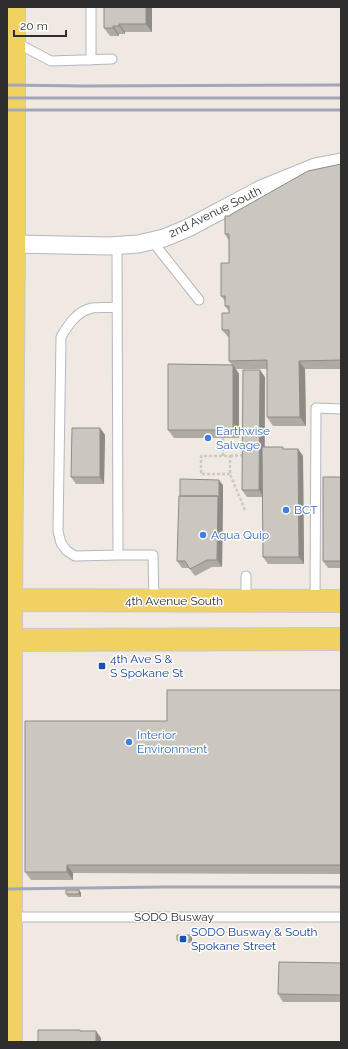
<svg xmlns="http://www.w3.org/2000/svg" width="348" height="1049" font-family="Raleway,sans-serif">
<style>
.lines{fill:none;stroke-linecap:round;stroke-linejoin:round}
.service-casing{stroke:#b4b7c1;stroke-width:11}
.minor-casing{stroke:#b4b7c1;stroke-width:19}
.primary-casing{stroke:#c9c9c9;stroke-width:24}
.path{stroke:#c9c9c9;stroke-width:2.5;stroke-dasharray:3 2;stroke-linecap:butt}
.service{stroke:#fff;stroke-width:9}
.minor{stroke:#fff;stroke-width:17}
.primary{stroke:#f2d163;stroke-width:22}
.rail{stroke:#a3a6b8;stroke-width:3}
.wall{fill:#afaba4}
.shaded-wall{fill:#8e8b86}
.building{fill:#cbc7bf;stroke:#8e8b86}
.shop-dot{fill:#3f7fe0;stroke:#fff;stroke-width:1.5}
.transit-dot{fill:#1a4fb4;stroke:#fff;stroke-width:1.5}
.labels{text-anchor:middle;stroke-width:3;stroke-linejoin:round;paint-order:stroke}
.street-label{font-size:12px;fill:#2e2e2e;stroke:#fff}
.shop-label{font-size:12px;fill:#366cbe;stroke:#fff;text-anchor:start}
.transit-label{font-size:12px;fill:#164399;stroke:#fff;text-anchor:start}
</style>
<rect width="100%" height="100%" fill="#efe9e1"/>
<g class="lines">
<defs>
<path id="service" d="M91 7V60
M15 42 51 61 112 59
M152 241 199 300
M117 307C109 308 100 307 92 308 77 311 68 325 61 337L58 531 61 543 67 551 75 556 118 555 117 246
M118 555H153L154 601
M246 576V601
M315 601 316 408 341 409
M10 917H341"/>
<path id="minor" d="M14 244 109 246 138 244 164 238 188 228 261 189 315 167 341 162"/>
<path id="primary" d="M7 600 341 601
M7 640 341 639
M11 1042V600L14 244V7"/>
</defs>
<!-- service casing -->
<use href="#service" class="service-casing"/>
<!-- minor casing -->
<use href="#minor" class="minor-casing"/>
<!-- primary casing -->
<use href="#primary" class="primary-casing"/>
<!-- path -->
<path class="path" d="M223 438V456
M230 456 243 455V452
M230 474H201V456H230V474L245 510"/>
<!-- service -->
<use href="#service" class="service"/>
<!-- minor -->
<use href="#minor" class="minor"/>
<!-- primary -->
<use href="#primary" class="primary"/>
<!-- rail -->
<path class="rail" d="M7 85 83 86 341 85
M7 98H341
M7 110H341
M7 889 162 887H341"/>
</g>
<!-- wall -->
<path class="wall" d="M104 7H159H152V32H125V34H119V36H110L104 28Z
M341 164V369H305L306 426H273L267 417V369H236L239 374V438H174L168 430 232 365 229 361V338L222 330 229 313V311L225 306V301L221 296 229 263V241L225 234 230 216Z
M265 377V447L284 449H298L303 456 304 564H268L263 557V497H247L242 490Z
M100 428 105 435 104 484H76L71 477Z
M341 477V568H328L323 561Z
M223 485 222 567H212L195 576 189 568H182L177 561Z
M341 690V874L73 873V880H31L25 872 167 721Z
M79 890 81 893V897H68L66 894Z
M190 935 192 938V943H179L177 940Z
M341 963V1002H283L278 994Z"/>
<!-- shaded-wall -->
<path class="shaded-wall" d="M146 7H152V32L146 24Z
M119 24 125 32V34L119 26Z
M113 26 119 34V36L113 28Z
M299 361 305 369 306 426 300 417Z
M233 365 239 374V438L233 430Z
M260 370 265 377 264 497 259 490Z
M100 428 105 435 104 484 100 477Z
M298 449 303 456 304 564 299 557Z
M219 480 223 485V503L219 498Z
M218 496 223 503 222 567 217 560Z
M67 865 73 873V880L67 872Z
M79 890 81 893V897L79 894Z
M190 935 192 938V943L190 940Z
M96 1031 101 1038V1042H96Z"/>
<!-- building -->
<path class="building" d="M104 7H146V24H119V26H113V28H104Z
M341 164V360L299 361 300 417H267V360L229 361V330H222V313H229V306H225V296H221V263H229V234H225V216H230V215L308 171Z
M168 364 233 365V430H168Z
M243 370H260L259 490H242Z
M72 428H100V477H71Z
M262 447H283V449H298L299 557H263Z
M323 477H341V561H323Z
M180 479 219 480V498L218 496H180Z
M179 496H218L217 560H207L190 569 185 561H177Z
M167 690H341V865H67V872H25V721H167Z
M66 890H79V894H66Z
M177 935H190V940H177Z
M279 962 341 963V995L278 994Z
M38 1030H80V1031H96V1042H38Z"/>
<!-- markers -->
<g class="shop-dot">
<circle cx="208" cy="438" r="4"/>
<circle cx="286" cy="510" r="4"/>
<circle cx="203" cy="535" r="4"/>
<circle cx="129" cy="742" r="4"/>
</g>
<g class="transit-dot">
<rect x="98" y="662" width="8" height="8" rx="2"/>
<rect x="179" y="935" width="8" height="8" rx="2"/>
</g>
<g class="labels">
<!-- street labels -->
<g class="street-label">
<text transform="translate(215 212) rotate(-26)" y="4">2nd Avenue South</text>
<text x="174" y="605">4th Avenue South</text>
<text x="174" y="921">SODO Busway</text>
</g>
<!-- shop labels -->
<g class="shop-label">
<text x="216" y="435">Earthwise<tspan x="216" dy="14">Salvage</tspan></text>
<text x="294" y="514">BCT</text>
<text x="211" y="539">Aqua Quip</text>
<text x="137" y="739">Interior<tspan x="137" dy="14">Environment</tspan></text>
</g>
<!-- transit labels -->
<g class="transit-label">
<text x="110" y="663">4th Ave S &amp;<tspan x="110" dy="14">S Spokane St</tspan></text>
<text x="191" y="936">SODO Busway &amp; South<tspan x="191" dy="14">Spokane Street</tspan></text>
</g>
</g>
<!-- border -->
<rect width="348" height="1049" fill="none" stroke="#2e2e2e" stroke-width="16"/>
<!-- scale -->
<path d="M14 30v6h52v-6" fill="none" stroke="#2e2e2e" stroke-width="2"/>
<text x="20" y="30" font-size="12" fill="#2e2e2e" stroke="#ffffff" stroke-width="3" paint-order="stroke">20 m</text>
</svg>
